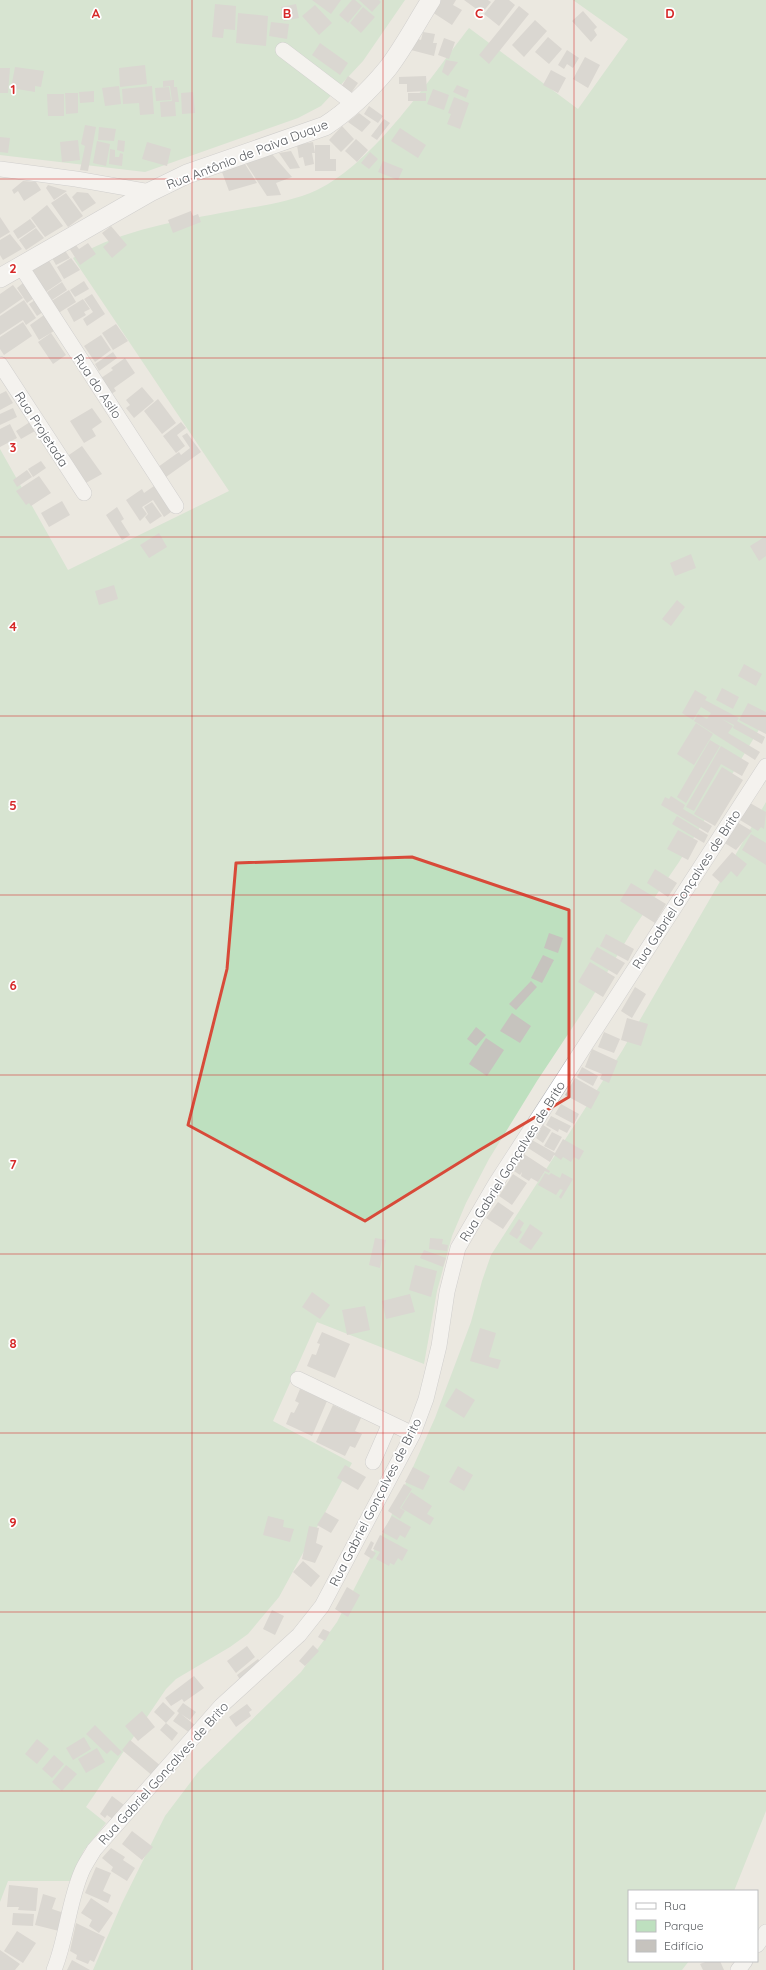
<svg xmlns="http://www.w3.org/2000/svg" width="766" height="1970" font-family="Quicksand,sans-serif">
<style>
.green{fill:#bee0bf}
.building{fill:#c6c3be}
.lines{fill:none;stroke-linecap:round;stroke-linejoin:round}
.minor-casing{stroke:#b1b3b7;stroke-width:16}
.tertiary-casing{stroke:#b1b3b7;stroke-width:20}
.minor{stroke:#fff;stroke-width:15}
.tertiary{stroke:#fff;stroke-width:19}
.marked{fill:none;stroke:#d84a39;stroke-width:3;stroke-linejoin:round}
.grid{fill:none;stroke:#d62828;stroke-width:1;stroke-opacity:0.55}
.labels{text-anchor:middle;stroke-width:3.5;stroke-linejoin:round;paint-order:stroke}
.street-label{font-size:13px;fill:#595c60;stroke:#fff}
.grid-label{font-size:13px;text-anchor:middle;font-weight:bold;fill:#d62828;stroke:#fff;stroke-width:3.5;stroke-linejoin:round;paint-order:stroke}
</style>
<rect width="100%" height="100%" fill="#ebe8e0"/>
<!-- green -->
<path class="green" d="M0 0H405L363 61 321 106 298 118 145 172 0 155Z
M573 0H766V718L679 862 635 926 588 1004 537 1081 489 1159 466 1203 452 1236 437 1291 424 1364 317 1322 273 1421 352 1463 279 1597 248 1634 230 1647 176 1679 166 1689 86 1807 106 1823 84 1850 70 1881H8L0 1902V449L68 570 229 491 73 258C121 230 177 221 232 211 260 206 291 202 317 190 375 162 429 79 469 28L578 109 628 39Z
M766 802V1811L734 1891H629V1961H689L682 1970H93L122 1903 165 1816 199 1771 301 1672 337 1622 388 1523 435 1418 471 1322 482 1281 491 1255 622 1051Z"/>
<!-- building -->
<path class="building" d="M312 0H341L331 14Z
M352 0H355L362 6 348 23 339 15Z
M359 0H379L381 2 372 12Z
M439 0H456L453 5 462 10 452 25 432 12Z
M464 0H488L491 2 482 13Z
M495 0H509L515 5 499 26 484 14Z
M215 4 236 6 235 30 224 29 223 38 212 37Z
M296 4 299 18 284 21 281 7Z
M315 5 332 23 319 35 302 16Z
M519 6 529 14 489 64 479 55Z
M363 7 375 17 361 33 350 23Z
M583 11 597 27 594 30 597 35 591 42 572 21Z
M238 13 268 16 266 46 236 43Z
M535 20 547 31 524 57 512 45Z
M271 22 289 24 287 39 269 36Z
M423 32 435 34 433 43H437L434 56 411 50 414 38 421 40Z
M548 37 562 49 549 64 535 52Z
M444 38 455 42 449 59 438 55Z
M320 43 348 63 340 75 312 55Z
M567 50 579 58 573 68 567 64 564 69 558 65Z
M585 57 600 65 588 88 573 79Z
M446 60 458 62 448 76 442 72Z
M145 65 147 84 120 87 119 68Z
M15 67 44 71 41 87 35 86V92L11 88Z
M0 68H10L8 93H0Z
M551 70 566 78 558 93 543 85Z
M348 76 358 83 351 93 341 87Z
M426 76 427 91 407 92V84H399V77Z
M174 80V87H177L179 102H175L176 116 161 117 160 102 172 101 170 86 163 87V81Z
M457 85 469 90 466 98 453 92Z
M119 86 121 104 105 106 102 88Z
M152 86 154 114 140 115 139 103 123 104 122 89Z
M169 87 171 100 156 101 155 88Z
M433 89 449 95 444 110 427 104Z
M94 91V102L80 103 79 92Z
M193 92 195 113 182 114 181 93Z
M65 93H78V113L66 114Z
M408 93H426V101H408Z
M47 94H64V116H48Z
M454 97 469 103 460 129 447 124 451 114 448 113Z
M369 106 383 116 378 123 364 114Z
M359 113 371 122 362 132 348 122Z
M384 119 390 123 377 140 371 136Z
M85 125 96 127 88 171 80 170 85 146 81 144Z
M342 126 354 139 341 152 329 140Z
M99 127 116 129 114 141 98 140Z
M400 128 426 145 418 158 391 141Z
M0 137 10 138 8 153 0 152Z
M356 139 368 150 357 162 345 151Z
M78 140 80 160 62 162 60 142Z
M118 140 125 141 124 152 117 150Z
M97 141 110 144 106 166 93 163Z
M147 142 171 149 167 166 142 159Z
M313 142 315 153H312L314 164 305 166 303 157 299 158 297 145Z
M315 145H330V159H336V171H315Z
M110 149 115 150V157H119L120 153 123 154 122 166 109 164Z
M291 151 300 168 290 169 279 153Z
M370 152 378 159 369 169 361 163Z
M271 153 292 177 276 183 281 195 267 196 245 162Z
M383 161 403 169 398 180 378 172Z
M245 164 257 183 229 191 222 172Z
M23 181 36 182 41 190 24 201 18 191 14 194 12 190Z
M48 185 67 191 54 200 46 188Z
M77 192 88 193 96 203 82 212 72 197Z
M66 193 83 216 68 227 51 203Z
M47 205 63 226 45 237 31 218Z
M191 211 193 216 198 214 201 222 173 233 168 220Z
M0 217 10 232 0 238Z
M30 219 36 227 18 239 13 231Z
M111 226 127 245 112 258 103 247 109 242 102 233Z
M36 228 44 238 26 250 19 240Z
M10 234 22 249 3 260 0 255V240Z
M88 243 96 254 80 265 69 248 75 244 79 249Z
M64 249 70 258 56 265 51 256Z
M71 258 80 270 64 279 57 267Z
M48 259 62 281 46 292 31 271Z
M84 281 89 289 75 297 70 290Z
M62 282 67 290 52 300 47 292Z
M23 283 34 298 27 303 17 288Z
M13 285 23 298 0 314V294Z
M69 290 76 302 57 314 50 302Z
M92 294 105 314 87 326 83 319 93 312 84 299Z
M83 299 90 309 84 312 86 315 74 322 67 309Z
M24 300 36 318 26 325 23 320 0 335V316Z
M35 300 43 312 37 316 29 304Z
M44 315 54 331 39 340 30 325Z
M23 322 32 336 4 355 0 349V337Z
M116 324 128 341 113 350 102 333Z
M51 333 66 355 53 364 38 342Z
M101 335 111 350 95 362 84 346Z
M113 352 117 358 99 371 95 364Z
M125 358 135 373 114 388 116 391 111 394 101 378 113 370 111 368Z
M142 387 154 401 134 418 126 408 130 405 126 400Z
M6 391 13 403 0 410V394Z
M158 399 176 423 162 434 144 411Z
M13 408 17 417 0 425V414Z
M92 408 102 422 92 429 96 436 84 443 70 421Z
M30 422 35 431 21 439 16 431Z
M181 422 186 428 177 435 185 446 176 453 163 436Z
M10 424 17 438 0 447V429Z
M187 433 201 452 166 477 158 467 179 452 181 455 190 448 182 436Z
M82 446 102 474 84 484 66 457Z
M41 461 46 468 33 477 28 469Z
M27 470 32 477 17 487 13 480Z
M39 476 51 493 31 506 29 503 26 505 16 491Z
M154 486 171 512 164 517 153 500 142 507 147 514 140 521 126 500 142 489 144 493Z
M62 501 70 515 49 527 41 513Z
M152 502 162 516 150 524 145 517 148 514 144 507Z
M117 507 124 519 121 521 130 535 122 540 106 515Z
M159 533 167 547 149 558 140 545Z
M766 536V556L759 561 750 546Z
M691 554 696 568 675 576 670 563Z
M114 585 118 599 99 605 95 591Z
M677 600 685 607 671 626 662 619Z
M744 664 762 674 756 686 738 676Z
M722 688 739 697 733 709 716 700Z
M695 690 707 697 693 720 682 713Z
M705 700 739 718 737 721 765 737 762 744 733 728 734 725 722 719 733 726 728 733 760 752 755 760 694 721 698 714 707 719 711 713 701 707Z
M748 703 766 712V734L739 720Z
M696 723 713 734 694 765 677 754Z
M710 740 720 746 686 803 677 797Z
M721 746 749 763 742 776 721 764 694 811 686 807Z
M722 767 743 780 715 826 694 814Z
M671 796 685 805 683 809 712 826 708 833 661 805 665 797 669 799Z
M750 803 766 812 764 829 761 827 758 831 740 820Z
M677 816 708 835 704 843 672 824Z
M735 821 752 831 736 850 723 842Z
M678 830 698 841 688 860 667 849Z
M751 834 766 843V865L742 850Z
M732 852 747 864 737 877 731 871 721 883 712 875Z
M655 869 677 883 668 897 647 883Z
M631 883 666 904 655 923 620 901Z
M549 933 563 938 558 953 544 948Z
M606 934 634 949 628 961 600 946Z
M597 947 625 963 617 975 590 959Z
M543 955 554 960 542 983 531 978Z
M590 962 615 977 603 997 578 982Z
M531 981 537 987 516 1010 509 1004Z
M635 987 646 994 632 1018 621 1011Z
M512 1013 531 1026 520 1043 500 1031Z
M627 1018 648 1024 641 1046 621 1040Z
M476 1027 486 1035 476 1046 467 1039Z
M604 1032 620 1039 614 1053 598 1047Z
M486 1038 504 1050 487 1076 469 1064Z
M592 1049 618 1061 609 1083 600 1079 602 1074 585 1067Z
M582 1067 598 1076 593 1086 577 1077Z
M575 1078 600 1092 591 1109 565 1095Z
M561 1104 579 1114 574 1124 555 1114Z
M551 1116 571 1126 567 1133 559 1129 558 1132 546 1125Z
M543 1125 551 1130 543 1143 536 1138Z
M552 1132 562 1137 554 1151 544 1146Z
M563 1139 584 1151 579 1160 574 1157 571 1162 563 1157 561 1160 554 1155 550 1162 528 1148 532 1140 555 1153Z
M524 1154 550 1171 549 1173 545 1171 538 1182 531 1178 529 1181 521 1176 522 1172 520 1175 514 1171Z
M545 1173 549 1175 551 1173 560 1178 562 1173 573 1179 561 1199 559 1197 563 1190 560 1189 556 1195 538 1185Z
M513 1174 527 1183 512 1205 499 1196Z
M498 1202 514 1213 503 1229 486 1218Z
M519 1219 524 1223 520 1230 522 1232 517 1239 509 1234Z
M530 1224 543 1233 531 1250 519 1242Z
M375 1238 386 1240 380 1268 369 1265Z
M430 1238 443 1239 442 1244 448 1245 447 1251 429 1249Z
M424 1250 446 1258 443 1267 420 1258Z
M415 1265 437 1271 431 1297 409 1290Z
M312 1292 330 1305 320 1319 302 1307Z
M410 1294 415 1312 386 1319 382 1301Z
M365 1306 370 1330 347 1335 342 1310Z
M480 1328 496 1333 489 1357 501 1360 498 1369 470 1361Z
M322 1332 350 1344 335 1378 307 1366 312 1354 316 1355 320 1344 317 1343Z
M456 1388 475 1400 464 1418 445 1406Z
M300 1389 327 1401 312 1436 286 1424 291 1412 294 1413 299 1403 295 1401Z
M333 1405 361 1418 355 1431 362 1434 355 1448 350 1446 345 1456 316 1442Z
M345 1465 366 1477 358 1490 337 1478Z
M458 1466 473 1475 464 1491 449 1482Z
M413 1467 430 1476 423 1490 405 1482Z
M404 1484 412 1489 400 1508 405 1511 400 1519 388 1511Z
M411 1492 432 1506 427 1514 434 1518 430 1525 401 1508Z
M325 1512 339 1520 331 1533 317 1525Z
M268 1516 284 1520 283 1527 294 1529 290 1542 263 1535Z
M392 1516 411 1527 405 1538 400 1535 397 1540 382 1532Z
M309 1526 319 1528 316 1543 323 1546 315 1563 302 1559Z
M380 1535 408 1550 402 1561 398 1558 394 1565 390 1563 389 1566 376 1559 380 1552 373 1549Z
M371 1541 374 1543 371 1550 376 1553 372 1559 364 1554Z
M303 1561 320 1576 311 1587 293 1572Z
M347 1587 360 1595 348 1617 335 1609Z
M272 1610 284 1616 275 1635 263 1629Z
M323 1629 330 1632 325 1641 318 1637Z
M313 1645 319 1651 305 1666 299 1661Z
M247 1646 255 1657 236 1673 227 1661Z
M258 1659 264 1667 243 1684 237 1675Z
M194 1676 204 1688 184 1702 182 1699 171 1706 165 1698Z
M163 1702 175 1713 166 1723 154 1712Z
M183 1703 196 1712 190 1720 181 1714 196 1726 190 1733 173 1721 179 1713 177 1711Z
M247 1704 252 1710 249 1712 251 1716 236 1727 229 1717Z
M142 1711 155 1727 138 1741 125 1726Z
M166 1723 178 1733 172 1741 160 1730Z
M95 1725 122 1752 118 1756 111 1750 107 1754 86 1734Z
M84 1737 91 1749 73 1760 66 1748Z
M37 1739 49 1749 37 1764 25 1754Z
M130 1740 162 1767 154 1777 122 1750Z
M97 1748 105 1762 86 1773 78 1759Z
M54 1755 64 1764 52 1778 42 1769Z
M66 1765 77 1774 62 1791 52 1782Z
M112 1796 124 1805 114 1820 107 1815 105 1818 100 1814Z
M132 1831 153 1847 142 1860 122 1844Z
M111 1848 125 1857 123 1860 135 1868 127 1881 111 1871 113 1867 102 1858Z
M96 1867 111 1873 103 1891 111 1895 108 1903 85 1893Z
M9 1885 38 1888 36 1911 18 1910 19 1907H7Z
M43 1894 56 1898 52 1909 64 1913 59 1931 35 1925Z
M91 1898 113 1913 99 1933 89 1926 92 1920 81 1913Z
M13 1913 34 1914 33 1926 12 1925Z
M76 1923 105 1937 94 1962 90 1960 88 1964 76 1959 77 1955 70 1951Z
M17 1931 36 1943 23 1963 4 1951Z
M0 1950 20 1964 15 1970H0Z
M72 1960 90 1970H67Z
M708 1961H720L724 1970H703L700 1964Z"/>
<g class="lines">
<defs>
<path id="minor" d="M283 50 354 104
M0 169 76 179 150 192
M20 265 176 506
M0 364 84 493
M298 1379 413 1434
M373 1462 390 1423
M757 1945 766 1932
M54 1970C67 1938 68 1903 82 1871 85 1864 90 1857 94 1850L221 1706 299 1635 322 1606 413 1434 426 1399 439 1346 447 1292 458 1248 496 1183 766 766
M738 1970 745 1961"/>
<path id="tertiary" d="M0 278 150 192 187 174 325 126C348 111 370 90 388 68 404 47 417 22 431 0"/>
</defs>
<!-- minor casing -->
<use href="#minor" class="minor-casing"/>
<!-- tertiary casing -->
<use href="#tertiary" class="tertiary-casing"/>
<!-- minor -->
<use href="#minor" class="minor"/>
<!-- tertiary -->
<use href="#tertiary" class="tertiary"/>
</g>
<!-- marked area -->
<path d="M0 0H766V1970H0ZM412 857 569 910V1097L478 1151 365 1221 188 1125 227 969 236 863Z" fill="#ebe8e0" fill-opacity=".55" fill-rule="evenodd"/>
<path class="marked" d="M412 857 569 910V1097L478 1151 365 1221 188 1125 227 969 236 863Z"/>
<!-- grid -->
<path class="grid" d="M192 0V1970M383 0V1970M574 0V1970M0 179H766M0 358H766M0 537H766M0 716H766M0 895H766M0 1075H766M0 1254H766M0 1433H766M0 1612H766M0 1791H766"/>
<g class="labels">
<!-- street labels -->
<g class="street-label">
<text transform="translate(247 154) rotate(-21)" y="5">Rua Antônio de Paiva Duque</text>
<text transform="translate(98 386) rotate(56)" y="5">Rua do Asilo</text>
<text transform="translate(42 429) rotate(57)" y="5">Rua Projetada</text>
<text transform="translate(686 889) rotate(-57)" y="5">Rua Gabriel Gonçalves de Brito</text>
<text transform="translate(512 1161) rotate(-58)" y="5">Rua Gabriel Gonçalves de Brito</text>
<text transform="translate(375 1502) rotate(-63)" y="5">Rua Gabriel Gonçalves de Brito</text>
<text transform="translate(163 1773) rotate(-48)" y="5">Rua Gabriel Gonçalves de Brito</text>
</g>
</g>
<g class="grid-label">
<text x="96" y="18">A</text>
<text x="287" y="18">B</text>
<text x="479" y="18">C</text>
<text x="670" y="18">D</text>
<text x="13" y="94">1</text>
<text x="13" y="273">2</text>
<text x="13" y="452">3</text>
<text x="13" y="631">4</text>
<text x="13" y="810">5</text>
<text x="13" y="990">6</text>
<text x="13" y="1169">7</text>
<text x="13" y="1348">8</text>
<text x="13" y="1527">9</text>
</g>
<!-- legend -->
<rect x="628" y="1890" width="130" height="72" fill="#ffffff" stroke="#bdbebf"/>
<rect x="636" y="1903" width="20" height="6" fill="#ffffff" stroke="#bdbebf"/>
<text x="664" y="1910" font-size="12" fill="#595c60">Rua</text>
<rect x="636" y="1920" width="20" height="12" fill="#bee0bf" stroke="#bdbebf"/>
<text x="664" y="1930" font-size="12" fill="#595c60">Parque</text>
<rect x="636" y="1940" width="20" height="12" fill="#c6c3be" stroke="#bdbebf"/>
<text x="664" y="1950" font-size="12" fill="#595c60">Edifício</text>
</svg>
